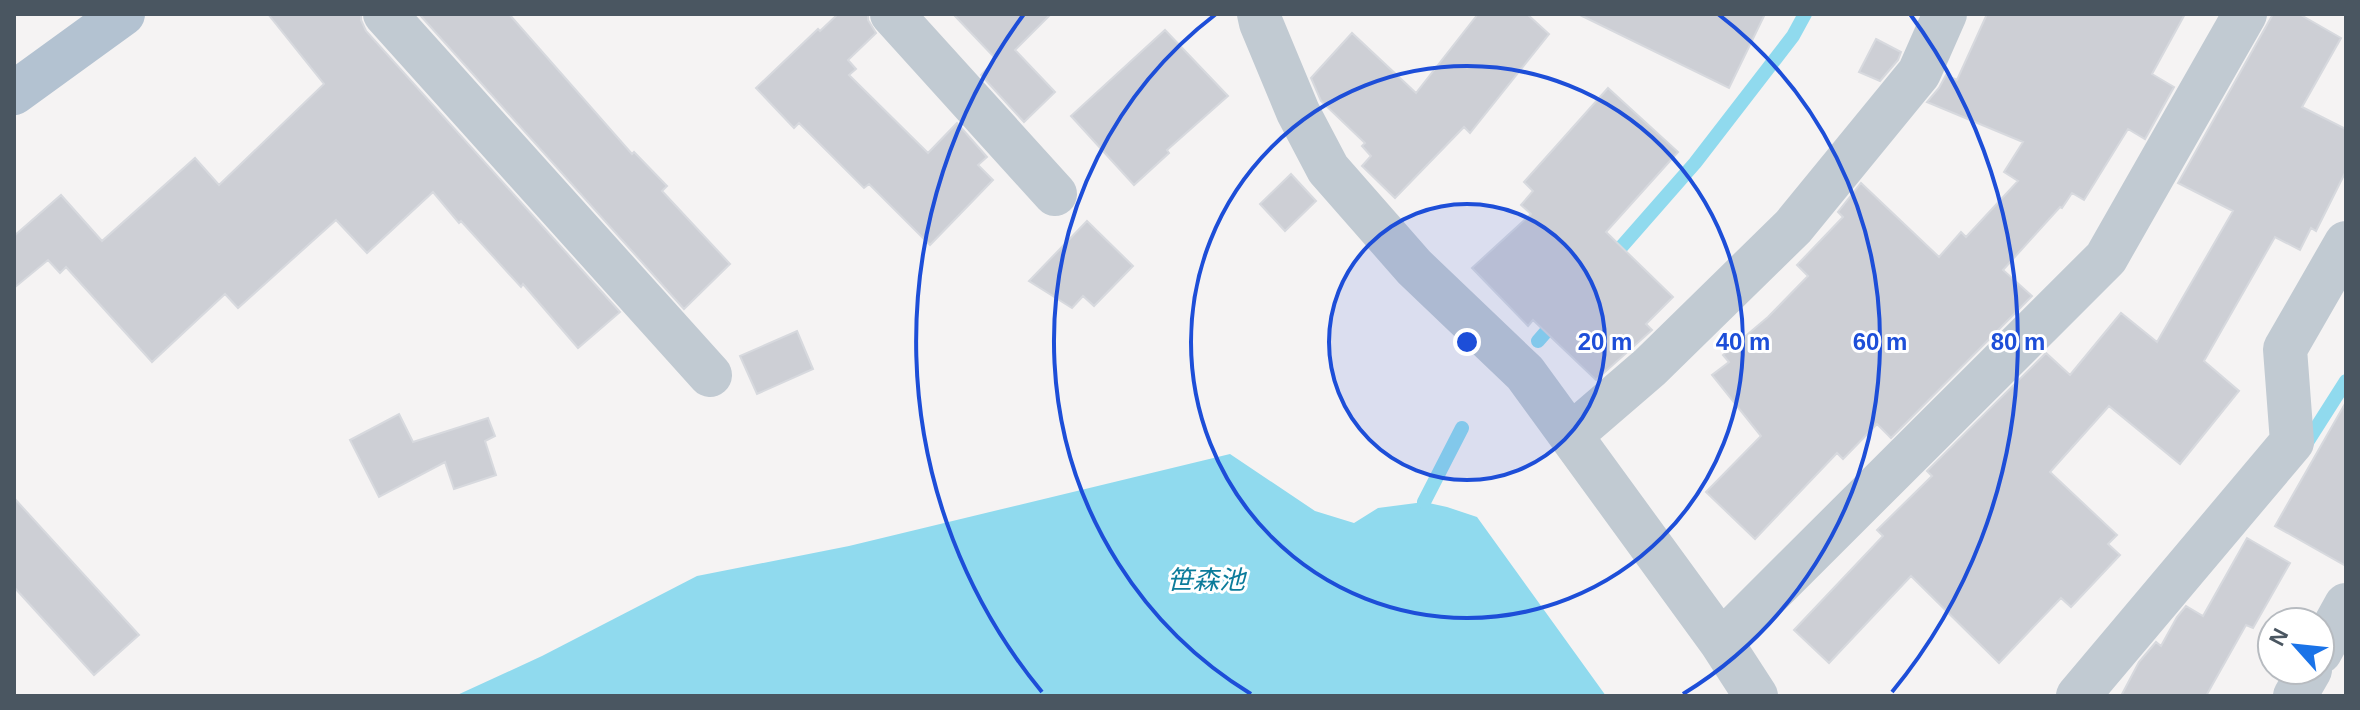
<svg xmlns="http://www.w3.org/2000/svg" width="2360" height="710" font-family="Helvetica,'Noto Sans JP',sans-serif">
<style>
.water{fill:#90daee}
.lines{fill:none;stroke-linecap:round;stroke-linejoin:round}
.stream{stroke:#90daee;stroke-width:14}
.building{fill:#cdcfd5;stroke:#d7d9de;stroke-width:2}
.minor{stroke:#c1cad2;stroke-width:44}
.major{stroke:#b3c2d1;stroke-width:44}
.ring{fill:none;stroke:#1d4ed8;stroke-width:4}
.labels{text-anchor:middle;stroke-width:6;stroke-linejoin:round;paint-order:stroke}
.water-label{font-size:26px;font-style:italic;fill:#0c7c9b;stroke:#fff}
.centre{fill:#1d4ed8;stroke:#fff;stroke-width:4}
.ring-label{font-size:24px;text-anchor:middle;font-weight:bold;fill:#1d4ed8;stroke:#fff;stroke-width:6;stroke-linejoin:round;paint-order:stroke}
</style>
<rect width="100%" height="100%" fill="#f5f3f3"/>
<!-- water -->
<path class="water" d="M1230 454 1315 511 1354 523 1378 508 1424 502 1447 507 1477 517 1606 696H455L542 656 697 576 849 546Z"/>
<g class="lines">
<!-- stream -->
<path class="stream" d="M1609 261 1695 163 1793 36 1805 14
M1538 341 1558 318
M2304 447 2346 381
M1424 502 1462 428"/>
</g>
<!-- building -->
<path class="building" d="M268 14H361V20L366 31 620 312 578 348 523 284 521 287 461 221 459 223 433 192 367 253 336 220 238 308 225 294 152 362 66 267 60 273 48 260 14 288V236L61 195 102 241 195 158 219 185 324 84Z
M419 14H509L632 154 634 152 667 186 662 191 730 264 684 309Z
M838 14H868V20L876 33 848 60 856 69 849 75 928 153 957 123 987 157 978 165 993 180 930 245 869 184 864 188 799 123 794 128 756 88 818 29 820 31Z
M953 14H1051L1015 50 1055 92 1024 122 981 75 996 59Z
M1478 14H1527L1549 34 1470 133 1464 127 1395 198 1362 166 1371 156 1362 146 1365 143 1321 101 1311 78 1352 33 1416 93Z
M1578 14H1765L1729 88Z
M1987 14H2185L2152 74 2174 87 2145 139 2128 129 2084 200 2072 193 2062 208 2060 207 2003 270 2032 296 1891 438 1877 424 1843 459 1837 453 1755 539 1706 492 1761 436 1712 375 1729 362 1723 355 1768 317 1808 276 1797 265 1843 217 1838 212 1861 183 1939 257 1961 232 1966 237 2018 181 2004 172 2023 142 1927 102 1939 88 1946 75 1957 80Z
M2273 14H2299L2341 38 2302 107 2346 129V171L2316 231 2311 228 2300 250 2275 237 2204 361 2239 391 2180 464 2109 406 2050 472 2117 535 2108 544 2120 555 2071 607 2061 598 1999 663 1911 576 1829 663 1794 630 1883 536 1877 530 1932 476 1927 471 2046 353 2070 375 2121 313 2157 342 2233 211 2178 183Z
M1165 30 1228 96 1167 150 1169 153 1134 185 1071 116Z
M1876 39 1901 52 1898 60 1880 81 1859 72Z
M1608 88 1678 152 1606 232 1673 297 1646 324 1652 330 1596 380 1533 320 1528 326 1472 268 1531 214 1521 205 1533 191 1524 182Z
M1291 174 1316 201 1285 231 1260 204Z
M1087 221 1133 266 1094 306 1083 296 1072 308 1029 281Z
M797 331 813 369 757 394 740 356Z
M2346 402V566L2275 526Z
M399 414 413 442 488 418 495 436 485 441 496 475 454 489 445 462 379 497 350 440Z
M14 498 139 635 94 675 14 587Z
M2247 538 2290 563 2253 628 2246 625 2206 696H2121L2139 662 2156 642 2161 646 2177 617 2186 606 2203 616Z"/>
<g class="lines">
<!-- minor -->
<path class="minor" d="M385 14 710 375
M892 14 1055 194
M1259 14 1261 23 1298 112 1328 169 1414 267 1525 373 1721 642 1756 696
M1571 435 1650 367 1793 227 1919 73 1945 14
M1721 642 2106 258 2245 14
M2320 652 2346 605
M2078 696 2292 442 2285 349 2346 243
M2295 696 2310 670"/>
<!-- major -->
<path class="major" d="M14 93 123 14"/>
</g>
<!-- distance rings -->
<circle cx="1467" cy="342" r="138" fill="#1d4ed8" fill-opacity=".12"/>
<g class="ring">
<circle cx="1467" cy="342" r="138"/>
<circle cx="1467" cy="342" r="276"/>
<path d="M1251 694A413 413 0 0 1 1216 14M1718 14A413 413 0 0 1 1683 694"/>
<path d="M1042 692A551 551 0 0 1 1024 14M1910 14A551 551 0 0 1 1892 692"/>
</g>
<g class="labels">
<!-- water labels -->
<g class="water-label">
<text x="1206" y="589">笹森池</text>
</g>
</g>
<circle cx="1467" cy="342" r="12" class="centre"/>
<g class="ring-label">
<text x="1605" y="350">20 m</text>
<text x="1743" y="350">40 m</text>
<text x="1880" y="350">60 m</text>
<text x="2018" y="350">80 m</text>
</g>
<!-- border -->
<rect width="2360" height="710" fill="none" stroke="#4a5661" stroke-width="32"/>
<!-- north arrow -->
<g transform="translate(2296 646) rotate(297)"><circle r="38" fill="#ffffff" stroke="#b7bbc0" stroke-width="2"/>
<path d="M0-6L14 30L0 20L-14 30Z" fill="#1a73e8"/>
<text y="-12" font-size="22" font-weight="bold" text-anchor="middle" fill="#4a5661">N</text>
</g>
</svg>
